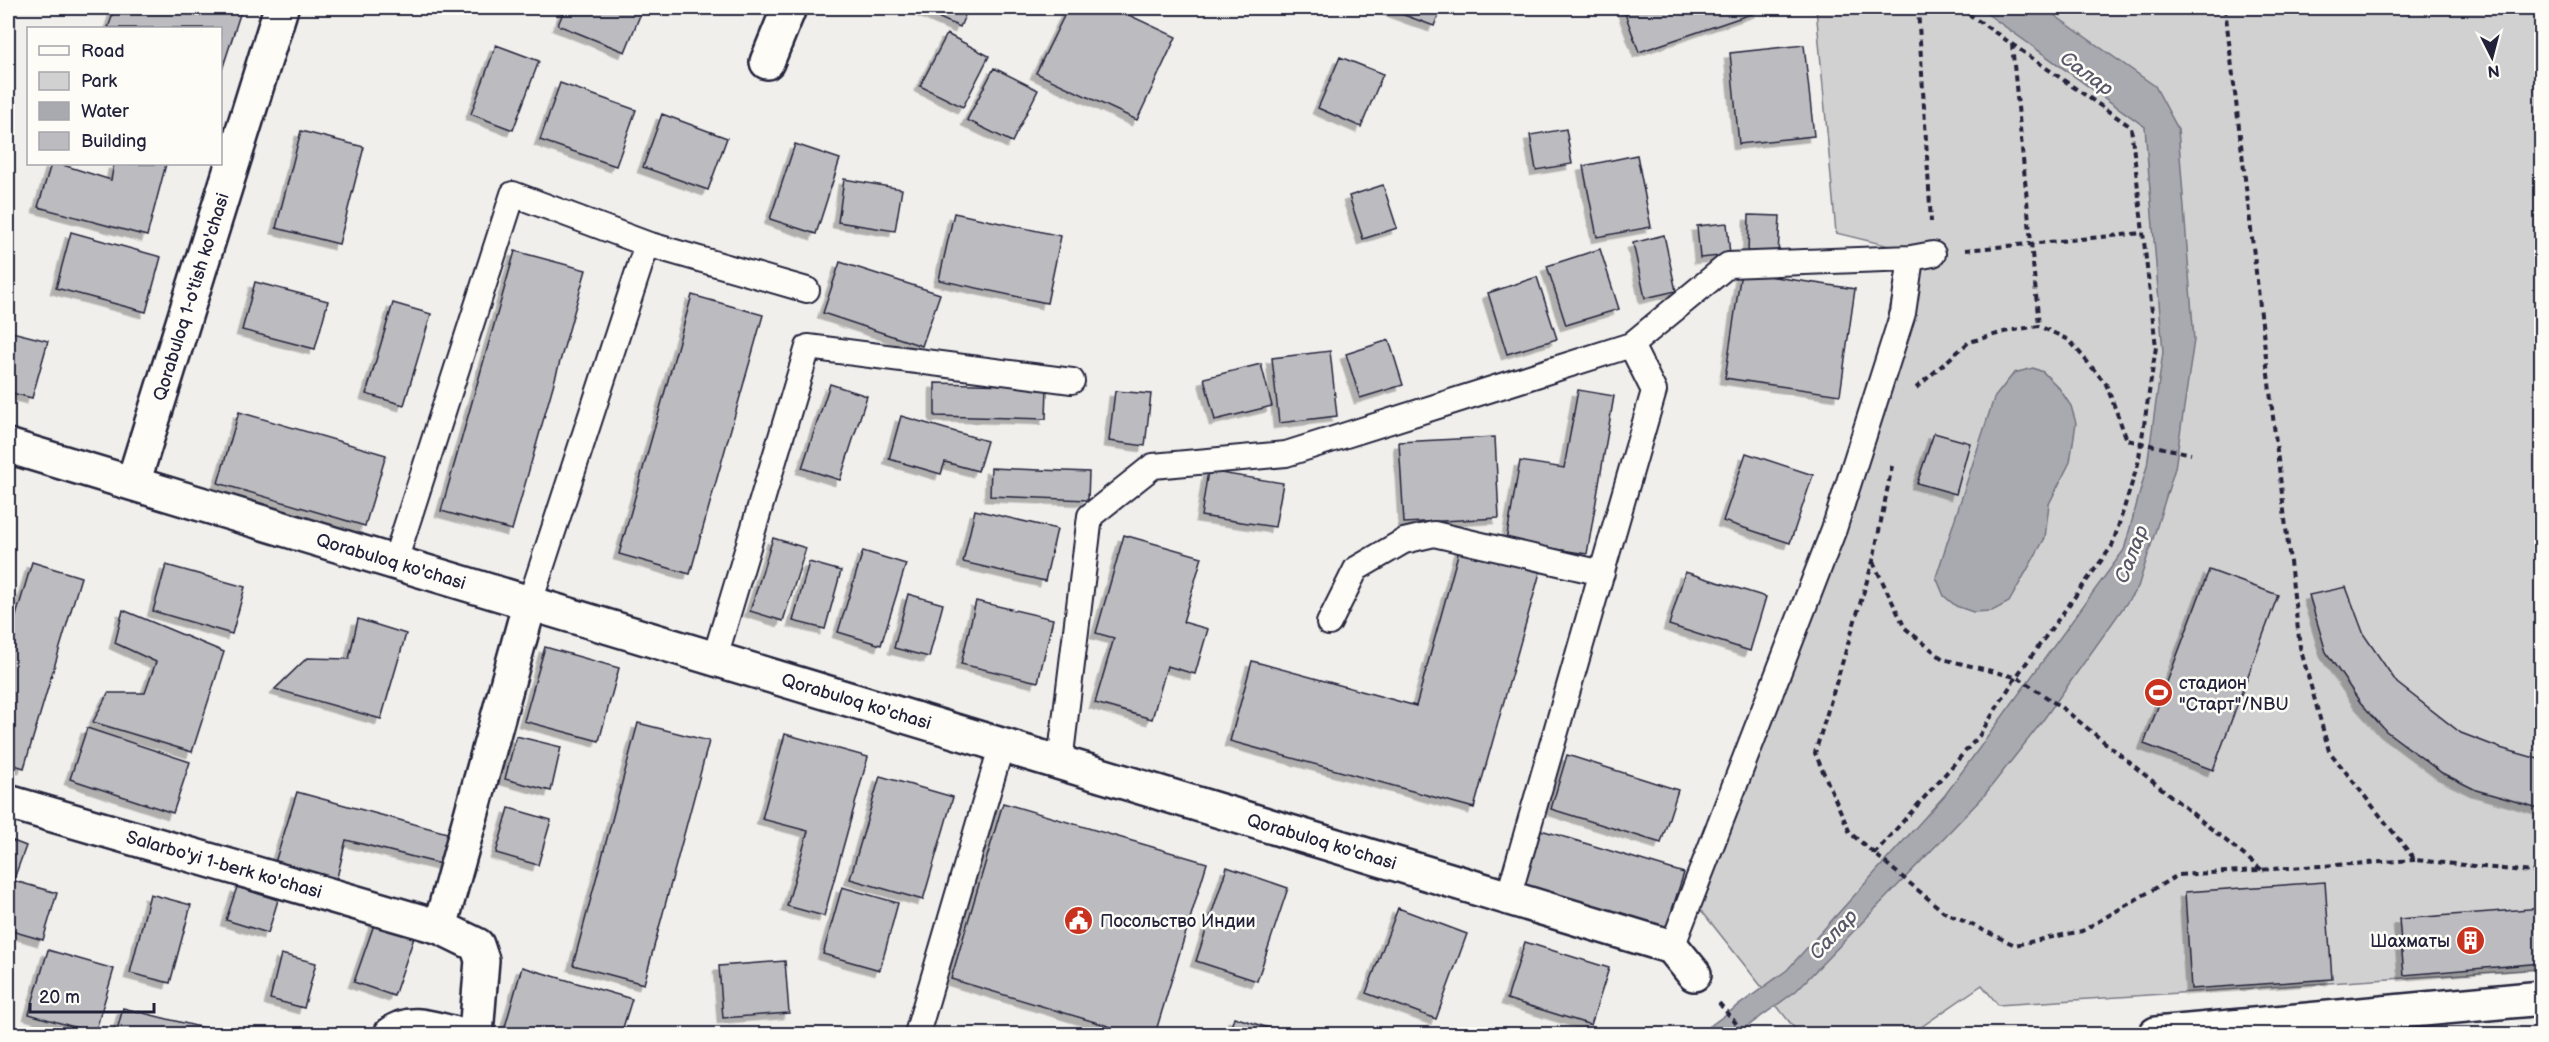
<svg xmlns="http://www.w3.org/2000/svg" width="2549" height="1042" font-family="'Balsamiq Sans',sans-serif">
<style>
.green{fill:#d2d1d1;stroke:#7a7a86;stroke-width:1.5}
.water{fill:#a9a9b0;stroke:#737381;stroke-width:1.5}
.building{fill:#bcbcc0;stroke:#22223b;stroke-width:1.5;filter:url(#shadow)}
.lines{fill:none;stroke-linecap:round;stroke-linejoin:round}
.service-casing{stroke:#22223b;stroke-width:28}
.minor-casing{stroke:#22223b;stroke-width:38}
.path{stroke:#22223b;stroke-width:4;stroke-dasharray:6 4.5;stroke-linecap:butt}
.service{stroke:#fdfcf7;stroke-width:24}
.minor{stroke:#fdfcf7;stroke-width:33}
.labels{text-anchor:middle;stroke-width:5;stroke-linejoin:round;paint-order:stroke}
.street-label{font-size:18px;fill:#22223b;stroke:#fdfcf7}
.poi-label{font-size:18px;fill:#22223b;stroke:#fdfcf7;text-anchor:start}
.water-label{font-size:20px;font-style:italic;fill:#58586a;stroke:#fdfcf7}
</style>
<defs>
<filter id="shadow"><feDropShadow dx="-5.5" dy="5.5" stdDeviation="0" flood-color="#0004"/></filter>
</defs>
<rect width="100%" height="100%" fill="#f0efec"/>
<filter id="ink" filterUnits="userSpaceOnUse"><feTurbulence type="fractalNoise" baseFrequency=".0167" numOctaves="2"/><feDisplacementMap in="SourceGraphic" scale="12" xChannelSelector="R" yChannelSelector="G"/><feConvolveMatrix kernelMatrix="1 2 1 2 8 2 1 2 1" color-interpolation-filters="sRGB"/></filter>
<g filter="url(#ink)">
<!-- green -->
<path class="green" d="M1816 8H2541V969L1998 1005 1982 985 1911 1034H1799L1697 905 1854 481 1902 249 1836 233Z"/>
<!-- water -->
<path class="water" d="M1979 8H2044L2155 86 2178 129 2194 340 2175 468 2138 587 2041 723 1982 798 1796 991 1737 1034H1699L1787 970 1945 795 2124 550 2147 466 2163 352 2145 127Z
M2033 368 2043 372 2059 388 2071 406 2076 423 2070 462 2049 504 2045 538 2009 602 1992 611 1973 612 1956 606 1944 596 1936 577 1994 398 2014 373Z"/>
<!-- building -->
<path class="building" d="M115 8H242L220 76V28H108Z
M565 8H643L625 52 558 25Z
M917 8H968L960 27Z
M1068 8H1114L1176 37 1137 120 1036 73Z
M1385 8H1441L1434 26Z
M1623 8H1759L1760 11 1639 52Z
M947 34 989 56 963 107 920 86Z
M496 45 539 61 513 130 471 114Z
M1804 45 1814 136 1739 144 1730 53Z
M1340 57 1383 74 1361 127 1318 108Z
M994 68 1038 90 1012 142 967 120Z
M560 83 636 110 616 166 540 140Z
M662 114 727 138 708 190 643 167Z
M1566 129 1572 164 1536 170 1530 135Z
M301 131 364 147 339 244 276 228Z
M795 144 840 159 816 234 770 219Z
M1637 155 1651 227 1597 237 1583 166Z
M51 164H60L111 180 114 164H166L147 236 38 207Z
M844 179 902 189 895 231 838 222Z
M1383 185 1397 228 1363 239 1349 196Z
M954 213 1061 236 1047 303 939 280Z
M1749 215 1780 216 1778 255H1748Z
M1727 223 1730 255 1700 258 1697 226Z
M71 232 161 257 146 312 56 288Z
M1664 235 1676 291 1645 298 1633 243Z
M1600 249 1619 309 1566 325 1547 266Z
M515 251 586 270 512 530 441 511Z
M840 262 940 294 922 346 823 313Z
M1741 272 1855 289 1840 395 1725 378Z
M1537 277 1557 339 1507 354 1488 293Z
M255 282 328 301 315 349 242 330Z
M692 295 763 315 690 574 619 554Z
M393 303 431 314 404 405 366 394Z
M8 331 48 341 32 398 8 392Z
M1389 340 1403 385 1360 398 1346 354Z
M1330 351 1337 416 1279 423 1272 358Z
M1261 364 1272 406 1215 420 1204 378Z
M935 383 1047 386 1046 419 935 416Z
M830 384 867 396 840 480 802 468Z
M1578 390 1614 396 1587 554 1506 541 1520 461 1564 468Z
M1115 391 1151 394 1145 446 1109 441Z
M239 412 386 455 365 526 218 483Z
M901 416 987 441 978 471 945 462 941 474 889 459Z
M1934 433 1970 443 1956 494 1917 483Z
M1495 437 1499 518 1404 523 1399 442Z
M1746 453 1813 475 1790 543 1723 521Z
M991 468 1089 472 1088 500 990 496Z
M1208 471 1283 483 1275 527 1201 516Z
M975 510 1057 529 1045 581 963 562Z
M1124 535 1202 557 1183 622 1208 629 1195 674 1167 666 1152 719 1095 703 1114 638 1096 633Z
M773 538 806 548 783 621 750 611Z
M1460 547 1541 569 1474 808 1230 741 1252 661 1416 706Z
M863 551 906 564 881 645 838 632Z
M32 562 81 577 24 768 8 763V643Z
M809 562 841 571 825 629 793 621Z
M166 565 245 587 232 634 153 611Z
M2209 570 2278 595 2213 770 2144 744Z
M1685 572 1766 597 1750 651 1669 625Z
M2346 587 2364 635 2397 683 2461 733 2500 748 2542 760V809L2476 790 2442 773 2386 731 2360 702 2326 652 2309 595Z
M908 594 943 604 929 657 894 648Z
M976 601 1053 619 1038 682 961 664Z
M123 610 224 652 192 752 93 722 108 693H145L156 662 115 643Z
M358 619 406 634 381 719 275 689 307 658 349 659Z
M545 647 619 668 599 741 524 721Z
M638 723 709 741 644 984 573 965Z
M87 728 190 762 173 813 70 779Z
M785 734 868 757 824 916 787 906 808 831 762 819Z
M516 736 561 747 551 791 505 779Z
M1567 755 1678 790 1661 843 1551 809Z
M880 776 953 797 923 900 850 879Z
M297 792 458 836 449 866 346 840 334 890 272 872Z
M1003 803 1207 863 1155 1034H1135L951 979Z
M509 808 551 820 538 865 496 853Z
M1541 830 1684 873 1663 937 1521 895Z
M8 839 26 846 8 895Z
M1227 867 1288 888 1257 981 1196 961Z
M15 881 57 893 43 940 8 930V907Z
M2325 882 2332 979 2191 989 2185 892Z
M237 887 278 900 268 933 226 920Z
M842 887 898 903 880 970 823 954Z
M150 894 191 905 170 983 130 973Z
M1398 908 1467 934 1436 1019 1366 993Z
M2542 908V963L2404 975 2399 919Z
M377 916 417 929 394 996 354 982Z
M1525 942 1609 968 1591 1025 1507 999Z
M48 950 114 969 95 1033 29 1014Z
M281 954 316 963 304 1008 270 999Z
M785 961 789 1013 723 1018 719 966Z
M522 967 632 999 621 1034H503Z
M123 1008 212 1030 211 1034H116Z
M1234 1017 1269 1028 1267 1034H1229Z"/>
<g class="lines">
<defs>
<path id="service" d="M647 244 807 290
M395 561 513 194 647 244 530 602
M1329 623 1356 569 1404 541 1434 534 1602 573
M715 657 808 347 1072 381
M1060 762 1090 516 1153 466 1286 454 1631 345 1728 265 1911 258 1933 254
M1508 898 1654 391 1631 345
M1672 947 1834 529 1903 313 1911 258
M917 1034 1002 744"/>
<g id="minor">
<path d="M767 62 789 8"/>
<path id="s1" d="M8 446 1672 947 1694 974"/>
<path id="s2" d="M133 483 281 8"/>
<path id="s3" d="M8 802 440 927"/>
<path d="M391 1034C410 1018 434 1029 456 1034"/>
<path d="M476 1034 482 960 477 945 440 927 530 602"/>
<path d="M2156 1034 2542 998"/>
</g>
</defs>
<!-- service casing -->
<use href="#service" class="service-casing"/>
<!-- minor casing -->
<use href="#minor" class="minor-casing"/>
<!-- path -->
<path class="path" d="M1918 8 1931 222
M2225 8 2300 647 2329 751 2415 860 2542 873
M2012 44 2039 326
M1965 250 2143 233
M1916 388 1969 342 2008 331 2039 326 2069 340 2106 384 2127 440 2191 454
M1892 466 1873 561 1815 753 1850 833 1944 912 2015 945 2082 931 2178 875 2415 860
M1873 562 1905 628 1943 659 2019 678 2065 710 2262 870
M1874 854 1979 736 2016 677 2112 546 2138 464 2156 347 2131 127 1960 8
M1719 1003 1745 1034"/>
<!-- service -->
<use href="#service" class="service"/>
<!-- minor -->
<use href="#minor" class="minor"/>
</g>
</g>
<!-- icons -->
<defs>
<symbol id="stadium-disc" viewBox="-11 -11 22 22"><circle r="9.5" fill="#c8321e" stroke="#fdfcf7"/><path d="M0-5a6.5 5 0 1 0 0 10a6.5 5 0 1 0 0-10ZM-3.5-1.8h7v3.6h-7Z" fill="#fff"/></symbol>
<symbol id="civic-disc" viewBox="-11 -11 22 22"><circle r="9.5" fill="#c8321e" stroke="#fdfcf7"/><path d="M-.6-6.5H3V-4.5H.6V-3L4-1V1h2V6H-6V1h2V-1L-.6-3ZM-1.2 2.5V6h2.4V2.5Z" fill="#fff"/></symbol>
<symbol id="building-disc" viewBox="-11 -11 22 22"><circle r="9.5" fill="#c8321e" stroke="#fdfcf7"/><path d="M-4-6H4V6H1V3H-1V6H-4ZM-2.5-4.3h1.7v1.8h-1.7ZM.8-4.3h1.7v1.8H.8ZM-2.5-1h1.7V.8h-1.7ZM.8-1h1.7V.8H.8Z" fill="#fff"/></symbol>
</defs>
<g fill-rule="evenodd">
<use href="#stadium-disc" x="2142" y="676" width="33" height="33"/>
<use href="#civic-disc" x="1062" y="904" width="33" height="33"/>
<use href="#building-disc" x="2454" y="924" width="33" height="33"/>
</g>
<g class="labels">
<!-- street labels -->
<g class="street-label">
<text dy="6" stroke="none"><textPath href="#s2" startOffset="195">Qorabuloq 1-o'tish ko'chasi</textPath></text>
<text dy="6" stroke="none"><textPath href="#s1" startOffset="400">Qorabuloq ko'chasi</textPath></text>
<text dy="6" stroke="none"><textPath href="#s1" startOffset="886">Qorabuloq ko'chasi</textPath></text>
<text dy="6" stroke="none"><textPath href="#s1" startOffset="1372">Qorabuloq ko'chasi</textPath></text>
<text dy="6" stroke="none"><textPath href="#s3" startOffset="225">Salarbo'yi 1-berk ko'chasi</textPath></text>
</g>
<!-- poi labels -->
<g class="poi-label">
<text x="2179" y="689">стадион<tspan x="2179" dy="21">"Старт"/NBU</tspan></text>
<text x="1100" y="927">Посольство Индии</text>
<text x="2450" y="947" text-anchor="end">Шахматы</text>
</g>
<!-- water labels -->
<g class="water-label">
<text transform="translate(2087 73) rotate(36)" y="7">Салар</text>
<text transform="translate(2131 554) rotate(-69)" y="7">Салар</text>
<text transform="translate(1833 934) rotate(-47)" y="7">Салар</text>
</g>
</g>
<!-- margin -->
<rect width="2549" height="1042" fill="none" stroke="#fdfcf7" stroke-width="30"/>
<rect x="15" y="15" width="2519" height="1012" fill="none" stroke="#22223b" stroke-width="2" filter="url(#ink)"/>
<!-- legend -->
<rect x="27" y="27" width="195" height="138" fill="#fdfcf7" stroke="#a5a5ac" stroke-width="1.5"/>
<rect x="39" y="46" width="30" height="9" fill="#fdfcf7" stroke="#a5a5ac" stroke-width="1.5"/>
<text x="81" y="57" font-size="18" fill="#22223b">Road</text>
<rect x="39" y="72" width="30" height="18" fill="#d2d1d1" stroke="#a5a5ac" stroke-width="1.5"/>
<text x="81" y="87" font-size="18" fill="#22223b">Park</text>
<rect x="39" y="102" width="30" height="18" fill="#a9a9b0" stroke="#a5a5ac" stroke-width="1.5"/>
<text x="81" y="117" font-size="18" fill="#22223b">Water</text>
<rect x="39" y="132" width="30" height="18" fill="#bcbcc0" stroke="#a5a5ac" stroke-width="1.5"/>
<text x="81" y="147" font-size="18" fill="#22223b">Building</text>
<!-- north arrow -->
<g transform="translate(2492 57) rotate(174)" stroke="#fdfcf7" stroke-width="4.5" paint-order="stroke">
<path d="M0-4.5L10 22L0 15L-10 22Z" fill="#22223b"/>
<text y="-9" font-size="16" font-weight="bold" text-anchor="middle" fill="#22223b">N</text>
</g>
<!-- scale -->
<path d="M30 1003v9h124v-9" fill="none" stroke="#22223b" stroke-width="3"/>
<text x="39" y="1003" font-size="18" fill="#22223b" stroke="#fdfcf7" stroke-width="4.5" paint-order="stroke">20 m</text>
</svg>
